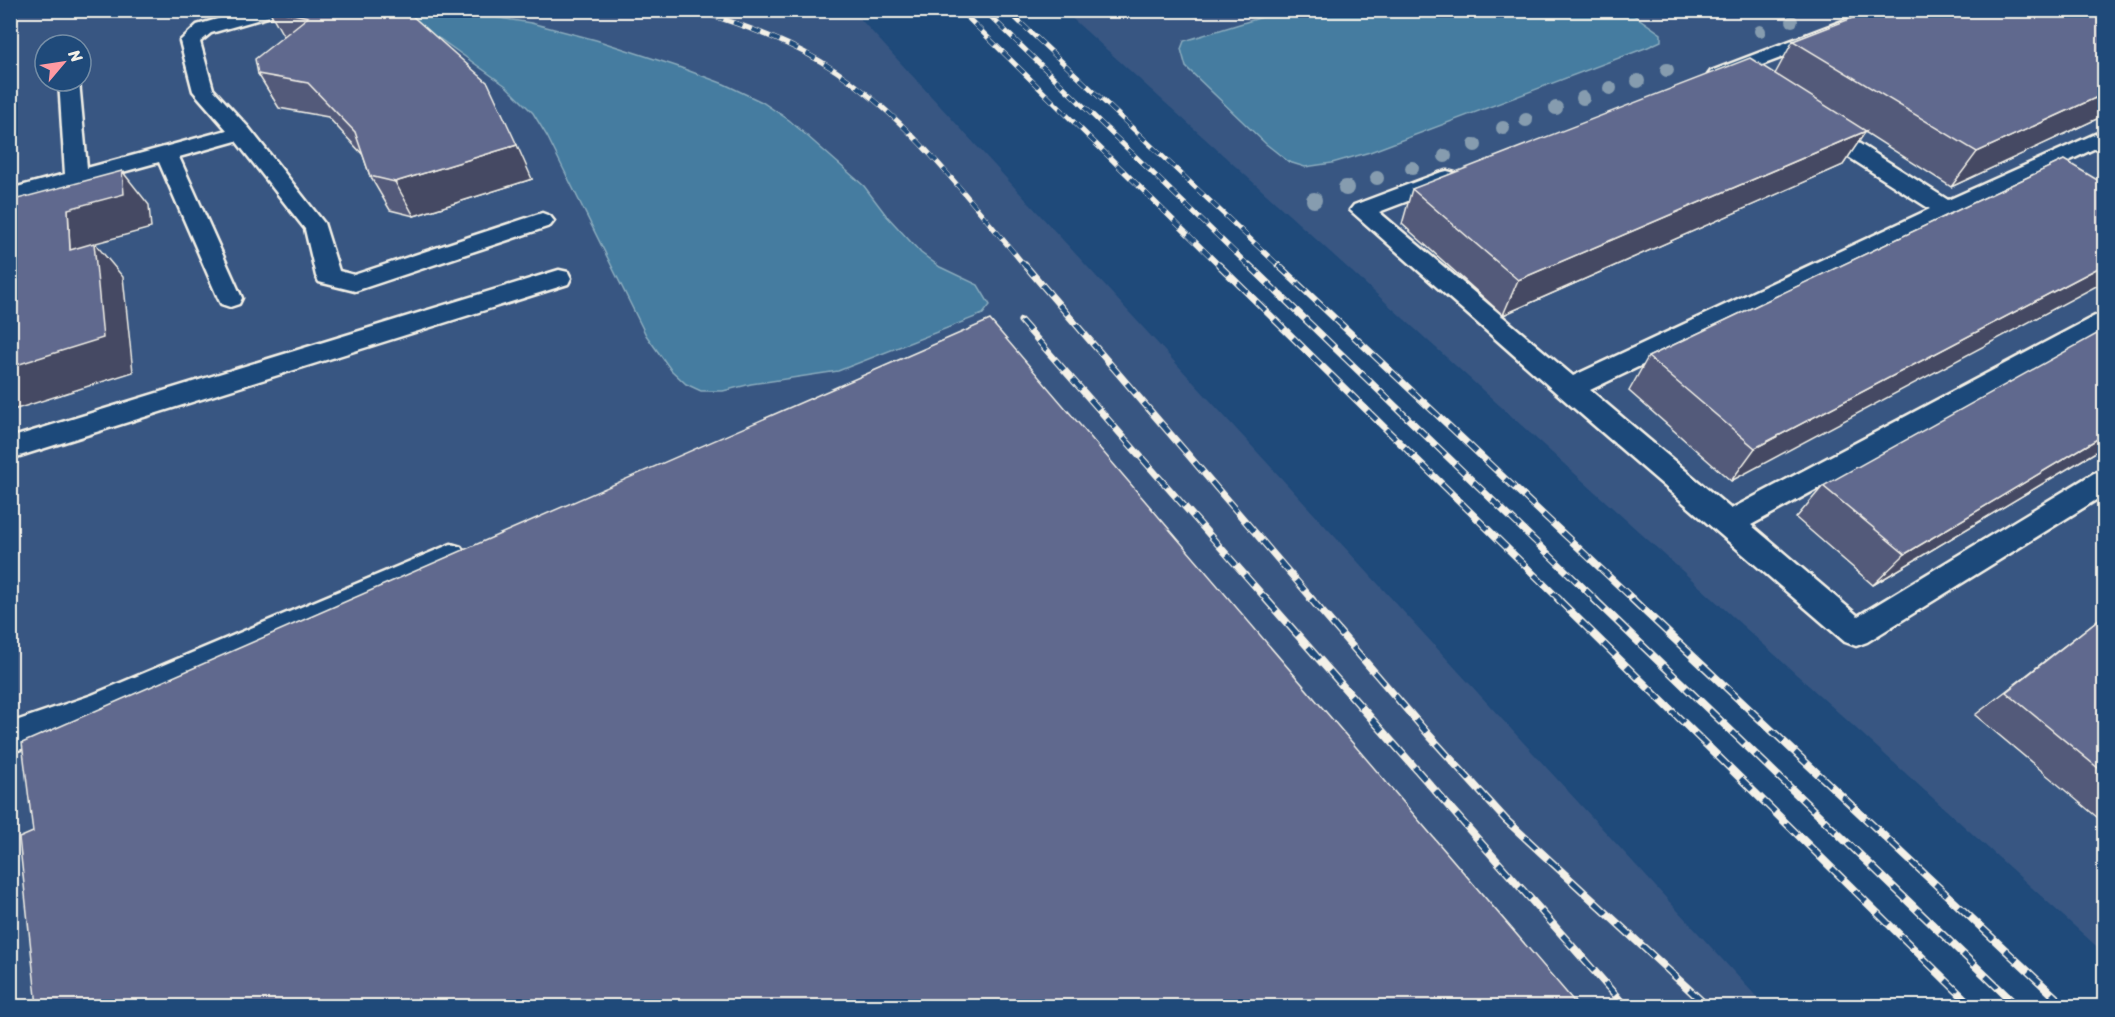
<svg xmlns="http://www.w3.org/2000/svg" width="2115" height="1017" font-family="Sriracha,sans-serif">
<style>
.built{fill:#375682;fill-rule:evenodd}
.water{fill:#447ca0;stroke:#8aabbd;stroke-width:1.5}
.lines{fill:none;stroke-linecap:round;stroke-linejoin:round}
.lane-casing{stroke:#f4f1e8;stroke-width:5}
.lane{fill:#1f4a7a;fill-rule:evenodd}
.rail-far2-casing{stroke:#f4f1e8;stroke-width:5}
.rail-far1-casing{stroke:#f4f1e8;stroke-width:7}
.rail-casing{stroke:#f4f1e8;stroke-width:8}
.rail-far2{stroke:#1f4a7a;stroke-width:4;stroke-dasharray:10;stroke-linecap:butt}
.rail-far1{stroke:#1f4a7a;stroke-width:4.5;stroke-dasharray:13;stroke-linecap:butt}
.rail{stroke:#1f4a7a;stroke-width:5;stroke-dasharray:16;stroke-linecap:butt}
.tree{fill:#869caf}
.wall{fill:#535a7a;stroke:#f4f1e8;stroke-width:1.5}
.shaded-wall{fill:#444a63;stroke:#f4f1e8;stroke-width:1.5}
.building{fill:#61698e;stroke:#f4f1e8;stroke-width:1.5}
</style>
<rect width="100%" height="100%" fill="#1f4a7a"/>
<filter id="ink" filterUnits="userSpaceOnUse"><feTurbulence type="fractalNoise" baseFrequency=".0167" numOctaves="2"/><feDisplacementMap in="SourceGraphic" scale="12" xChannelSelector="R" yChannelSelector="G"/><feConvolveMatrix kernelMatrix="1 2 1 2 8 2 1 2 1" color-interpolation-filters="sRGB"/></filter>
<g filter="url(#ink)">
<!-- built -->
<path class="built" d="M10 11H853L1765 1006H11ZM45 45H81V81H45Z
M1064 11H2104V953Z"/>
<!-- water -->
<path class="water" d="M1285 10 1628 11 1661 34V41L1648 47 1370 152 1332 163 1305 167 1289 162 1266 144 1186 67 1181 49 1184 41Z
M403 11H456L531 23 596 40 676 66 724 84 762 102 789 120 864 186 886 215 921 253 940 267 978 285 990 305 983 314 838 371 751 384 723 391H701L686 384 671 370 646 335 547 136 533 113 506 86 440 39 426 33Z"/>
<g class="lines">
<defs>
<path id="lane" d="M248 10H280L278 14 211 33 200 42 213 89 249 128 324 223 339 271 354 275 542 213 550 216 554 221 550 226 355 291 319 282 316 276 305 229 236 141 179 157 242 298 239 304 230 307 221 304 218 298 159 162 10 203V189L65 174 59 81H79L87 168 227 130 193 91 180 41 197 25Z
M1871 10H1899L1897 14 1725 79 1718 81 1711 79 1708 75 1711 71Z
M1822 123 1830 125 1948 200 2104 130V144L1590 390 1731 509 2095 316 2104 313V333L1751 525 1858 616 2094 473 2104 470V495L1867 642 1856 646 1845 642 1560 396 1350 210 1354 205 1439 173 1447 171 1455 173 1458 178 1455 183 1379 212 1573 376 1930 209 1814 135 1811 130 1814 125Z
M559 270 568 272 571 278 568 284 10 459V438Z
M451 544 461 547 466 556 461 565 110 717 10 753V723L92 695Z"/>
</defs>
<!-- lane casing -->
<use href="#lane" class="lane-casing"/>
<!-- lane -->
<use href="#lane" class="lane"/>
<defs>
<path id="rail-far2" d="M695 10C744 25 794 43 836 71 912 122 968 199 1026 267
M960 10 1221 267
M984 10 1250 267
M1007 10 1280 267"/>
<path id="rail-far1" d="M1025 265 1313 600
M1219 265 1560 600
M1249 265 1596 600
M1278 265 1634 600
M1021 321 1267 600"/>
<path id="rail" d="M1266 599 1625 1006
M1311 599 1428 734 1506 820 1707 1006
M1558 599 1972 1006
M1594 599 2017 1006
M1632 599 2065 1006"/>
</defs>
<!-- rail-far2 casing -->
<use href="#rail-far2" class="rail-far2-casing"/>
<!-- rail-far1 casing -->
<use href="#rail-far1" class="rail-far1-casing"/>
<!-- rail casing -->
<use href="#rail" class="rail-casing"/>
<!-- rail-far2 -->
<use href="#rail-far2" class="rail-far2"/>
<!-- rail-far1 -->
<use href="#rail-far1" class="rail-far1"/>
<!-- rail -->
<use href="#rail" class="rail"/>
</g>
<!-- trees -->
<g class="tree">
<circle cx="1792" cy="21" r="6"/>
<circle cx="1760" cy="31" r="6"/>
<circle cx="1667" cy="70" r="7"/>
<circle cx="1638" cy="81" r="7"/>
<circle cx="1610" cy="88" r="7"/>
<circle cx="1583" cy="98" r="7"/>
<circle cx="1556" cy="108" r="7"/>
<circle cx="1526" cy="120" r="7"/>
<circle cx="1503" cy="128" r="7"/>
<circle cx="1475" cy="145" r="7"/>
<circle cx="1445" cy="156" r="7"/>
<circle cx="1412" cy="168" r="7"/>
<circle cx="1377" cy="178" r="7"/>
<circle cx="1346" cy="188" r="8"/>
<circle cx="1314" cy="200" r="8"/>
</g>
<!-- wall -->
<path class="wall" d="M269 10H392L532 179 414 216 390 210 370 176 363 155 328 117 279 108 258 74 284 37Z
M2104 10V119L2101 117 1951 187 1865 132 1843 165 1503 315 1402 224 1412 189 1775 74 1793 41Z
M2064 160 1731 481 1629 391 1648 357Z
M2104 447 1873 585 1796 518 1823 486Z
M2104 615V823L1975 715Z"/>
<!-- shaded-wall -->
<path class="shaded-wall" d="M2104 94V113L2101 117 1951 187 1977 152Z
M1866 131 1843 165 1503 315 1518 280Z
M517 145 532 179 414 216 395 182Z
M122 171 149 205 151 228 96 243 97 246 123 277 133 372 10 411V367L70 250 68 209Z
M2104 265V282L1731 481 1755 448Z
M2104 435V447L1873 585 1905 554Z"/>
<!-- building -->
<path class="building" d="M273 10H392L410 14 488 83 517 145 395 182 370 176 355 132 308 83 258 74 255 59 308 17Z
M1873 10H2104V94L1977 152 1793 41Z
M1750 58 1866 131 1518 280 1412 189Z
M2064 160 2104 184V265L1755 448 1648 357Z
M122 171 124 194 68 209 70 250 94 243 103 338 10 367V201Z
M990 320 1578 1006H37L19 838 33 832 22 743Z
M2104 330V435L1905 554 1823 486Z
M2104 615V773L2006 692Z"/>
</g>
<!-- margin -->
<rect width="2115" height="1017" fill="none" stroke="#1f4a7a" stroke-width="36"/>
<rect x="18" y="18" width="2079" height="981" fill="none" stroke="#f4f1e8" stroke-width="2" filter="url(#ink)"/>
<!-- north arrow -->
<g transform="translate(63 63) rotate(61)"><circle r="28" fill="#1f4a7a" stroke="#748da6" stroke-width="1.5"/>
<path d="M0-4.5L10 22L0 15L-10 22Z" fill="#ff9aa2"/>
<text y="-9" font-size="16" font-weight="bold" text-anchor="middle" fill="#f4f1e8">N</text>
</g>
</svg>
